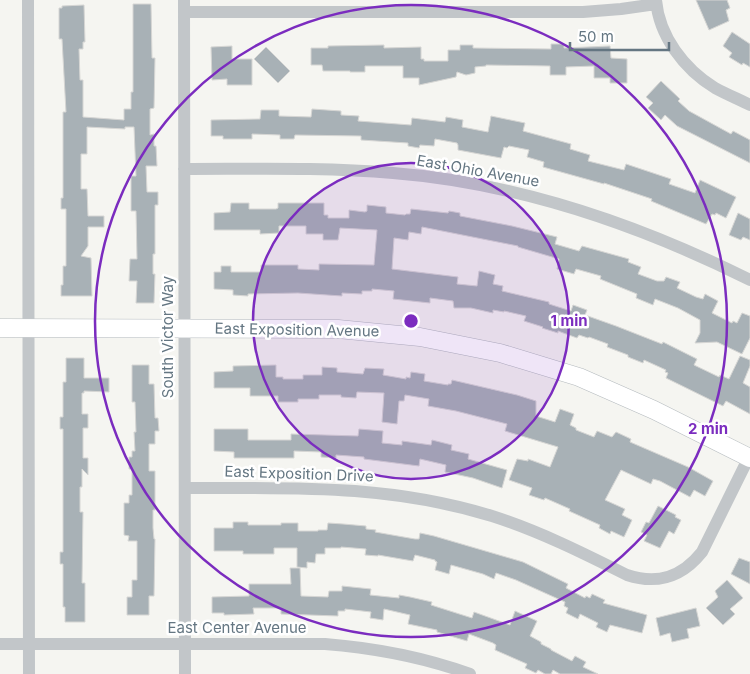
<svg xmlns="http://www.w3.org/2000/svg" width="750" height="674" font-family="Inter,sans-serif">
<style>
.building{fill:#a8b1b6;stroke:#d6d6d4}
.lines{fill:none;stroke-linecap:round;stroke-linejoin:round}
.secondary-casing{stroke:#b4babe;stroke-width:19}
.street{stroke:#c2c6c9;stroke-width:12}
.secondary{stroke:#fff;stroke-width:18}
.ring{fill:none;stroke:#7b2cbf;stroke-width:2.5}
.labels{text-anchor:middle;stroke-width:5;stroke-linejoin:round;paint-order:stroke}
.street-label{font-size:15px;fill:#647682;stroke:#fff}
.centre{fill:#7b2cbf;stroke:#fff;stroke-width:2.5}
.ring-label{font-size:15px;text-anchor:middle;font-weight:bold;fill:#7b2cbf;stroke:#fff;stroke-width:5;stroke-linejoin:round;paint-order:stroke}
</style>
<rect width="100%" height="100%" fill="#f5f5f1"/>
<!-- building -->
<path class="building" d="M696 0H727L730 8 726 10 729 21 709 30Z
M133 4H151L152 58H155L154 108 150 109V135L154 134V146H156L157 166H146L147 192H158V205H155V254H153V274H155L154 303H136L137 281H129L130 259H137L136 211H131V176H136L134 127H125V129L87 127V154H81V189H87L88 216H104V227H88V246L81 256 91 258 92 296H61V285H63V266H66V209H61V198H63V112H66L62 39H59V8H62V6L84 5 85 42H83V49H79L80 80H83V117L124 120V109H131V92H133Z
M732 32 750 44V67L743 63 742 65 729 57 732 53 723 46Z
M551 44H564V48L610 46 611 58 627 59V83H610V78H594V66L566 67V75H550V66L486 65V66L475 67V73L466 75 457 72 456 77 419 85V78H403V66H365V72H350V71H323L322 65H311V48H328V46L384 45V48L421 47V59H424V61H448V50H460V45H473V48L551 49Z
M232 46V59H252V85H227V79L212 80 211 47Z
M266 47 290 71 278 83 254 59Z
M661 81 680 99 678 101 689 111 731 134 733 131 750 140V163L677 126 665 115 661 120 648 108 653 103 646 97Z
M312 109 341 111V115L359 116 358 121 411 125 412 118 445 122 446 117 463 120 462 127 488 132 491 116 525 123 523 131 571 144 570 149 590 155 588 161 624 170 626 164 671 179 669 184 695 193 700 180 736 197 726 218 716 213 715 215 712 214 706 224 651 201 652 199 604 183V184L543 167 544 162 527 157 529 150 509 146 507 148 504 147 501 158 458 150V145L457 143 435 139 434 146 420 145 419 148 408 146V143L361 140V136L295 135 294 139H280V135L252 134V139H223V136H211V120L260 119 261 110H279V116L311 117Z
M231 203H249V209H276L278 208V203H324V215H328V218H349V210L365 212 367 211V205L386 207V213L405 215 406 214H410L411 209 448 213 449 211 460 213V216L512 226 557 237 555 244 579 251 582 246 629 259 628 262 641 267 638 274 657 281H664L666 277 680 282 677 288 696 297 703 299 705 294 718 301 712 313 732 323 733 321 737 323 742 313 750 316V338L742 354 717 342 695 343 700 333V320L678 308 655 299 653 305 636 298 637 294 600 279 601 276 576 269 574 274 557 269 559 259 518 247V246L422 227 421 234 409 232 408 240 394 238 392 269 458 277 457 284 477 286 479 271 495 275 493 284 503 286 502 291 549 302V304L571 311 573 305 587 310 585 315 616 326 662 344 663 342 697 359 694 365 719 377 720 375 729 379 740 356 750 360V366L743 383 750 387V414L726 401 723 406 666 378 668 373 665 372 666 370 644 360 643 363 628 357V355L607 347 608 344 589 337 588 338 579 335 577 338 558 331V333L542 328 543 327 524 321 526 316 504 311V312L493 310V313L471 308H454L453 301 430 298V303L393 299 394 291 372 289V291H362V294L342 293V296L298 293 248 294V296L233 295V290L214 289V272H221V266H231V272H261V265H298V269L319 270V264L374 265 377 230 340 228 338 240H323V234H306V226H279V233L260 234V230H214V213L230 212Z
M738 213 750 219V240L743 237 741 240 729 235Z
M66 358H84V378H109V392L84 391V393H82V414H88V428H83V458H88V475L82 469V487H80V512H83L82 583H85V622H65V607H63V564H60V552H63V429H60V417H63V382H66Z
M132 365H149V384H154L155 418H158L159 431H155V444H149V471H155V510H153V528L154 539H155L154 596H149V615H127V597H132V580H137V541H128L129 536 124 535V503H129V495H132V469H129V457H132V451H135L134 432H136L135 402H132Z
M276 365V377H283V379H303V375H322V367L337 368V372L363 374 365 368 384 369 383 375 406 379V377L410 378 411 372 425 374 424 381 448 385V384H451L452 380 517 395 536 401V416L555 422 560 409 574 414 570 425 576 428V430L594 437 597 431 612 437 616 432 631 439 630 442 688 467 713 481 705 496 694 490 690 497 660 481 653 479 651 484 621 470 605 500 625 509 622 515 632 520 624 537 611 531 610 534 599 528 600 525 569 511 570 509 545 498 544 500 529 495 532 488 509 480 517 459 528 461V459L550 467 558 447 505 431 507 424 456 411 428 406 429 399 405 395 404 401H399L397 424 382 422 384 393 357 392 356 398 341 397V395H319V399H298V402H278V396H250V388H214V372L233 371V366Z
M214 429H248V440H291V434L358 436 359 429 383 431 382 443 402 445V441L431 445 432 440 452 445 451 450 469 454 468 459 507 470 502 488 473 478 445 472 446 465 420 459 419 466 364 459V457L336 455V458L321 457V452L294 451V458H234V452L214 451Z
M658 506 676 515 675 517 681 520 674 534 669 531 660 548 644 541 647 535 641 532 646 522 649 523Z
M233 522H248V525H281V523H298V531H318V530H327L328 523 343 524 366 526V529L376 530 375 532 415 539H419L420 533 434 536 523 562 568 584 566 588 585 598 586 596 590 598 592 594 605 600 603 603 647 615 642 633 610 625 607 632 596 627 598 623 580 614 578 619 566 613 568 608 564 606 565 602 516 580 496 573 494 579 483 574 451 565 449 574 435 570 437 562 435 561V560L415 555 413 561 378 555V556L365 555 366 549 341 547V548H325V554H316L315 563 307 562V568L297 567V548H274V554H243V551H214V528H233Z
M739 558 750 562V584L731 574Z
M290 568H300L301 596 328 597 329 591H342V586L371 589 370 595 399 598V595L410 597 432 602 431 605 472 618 474 612 510 625 515 611 537 621 530 636 541 642V644L551 649V650L572 661 575 656 586 662 583 667 598 674H560L553 670 551 674H545L538 670 536 673 525 668 527 664 495 650 496 645 493 643 469 634 467 641 437 632V630L408 624 410 615 384 609 383 620 370 618 371 612 345 609V611H338V616L281 614V608H253L254 614 224 615V613H212V597L249 596V584H291Z
M727 580 743 598 730 609 735 614 723 625 706 608 718 597 715 591Z
M696 608 700 626 687 629 689 638 672 642 670 633 660 636 656 618Z"/>
<g class="lines">
<defs>
<path id="secondary" d="M0 328 338 329 420 337 500 353 579 377 654 410 750 458"/>
</defs>
<!-- secondary casing -->
<use href="#secondary" class="secondary-casing"/>
<!-- street -->
<path class="street" d="M28 0 29 674
M184 0 185 674
M656 0C659 36 684 69 715 88 726 94 738 99 750 105
M184 12H583L621 9 656 4
M184 169C254 169 324 167 393 173 519 183 638 224 750 280
M185 488C292 488 388 484 492 516 539 531 583 553 627 575 658 585 682 577 702 552L749 457
M0 644H325C375 648 423 657 470 674"/>
<!-- secondary -->
<use href="#secondary" class="secondary"/>
</g>
<!-- distance rings -->
<circle cx="411" cy="321" r="158" fill="#7b2cbf" fill-opacity=".12"/>
<g class="ring">
<circle cx="411" cy="321" r="158"/>
<circle cx="411" cy="321" r="316"/>
</g>
<g class="labels">
<!-- street labels -->
<g class="street-label">
<text transform="translate(478 171) rotate(10)" y="5">East Ohio Avenue</text>
<text transform="translate(297 330) rotate(1)" y="5">East Exposition Avenue</text>
<text transform="translate(168 337) rotate(-90)" y="5">South Victor Way</text>
<text transform="translate(299 474) rotate(2)" y="5">East Exposition Drive</text>
<text x="237" y="633">East Center Avenue</text>
</g>
</g>
<circle cx="411" cy="321" r="8" class="centre"/>
<g class="ring-label">
<text x="569" y="326">1 min</text>
<text x="708" y="434">2 min</text>
</g>
<!-- scale -->
<path d="M570 42v8h99v-8" fill="none" stroke="#647682" stroke-width="2.5"/>
<text x="578" y="42" font-size="15" fill="#647682" stroke="#ffffff" stroke-width="4" paint-order="stroke">50 m</text>
</svg>
